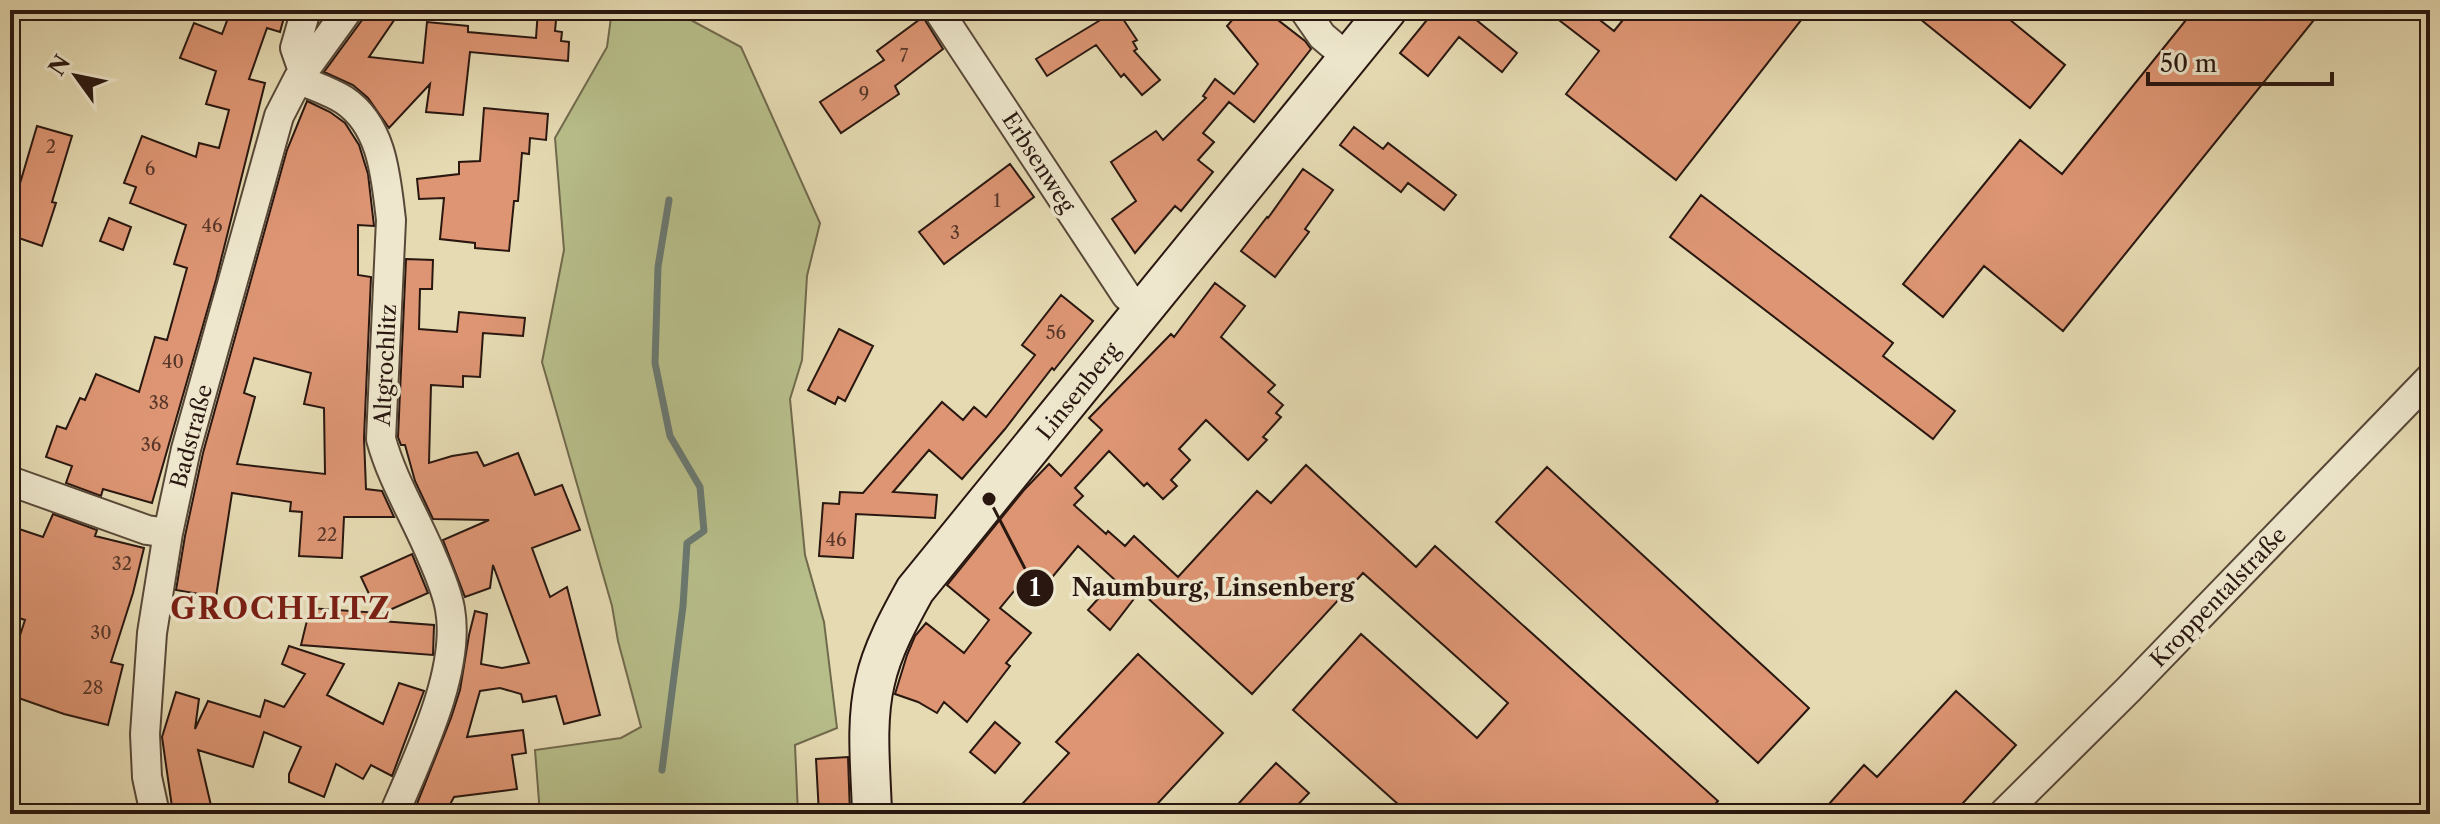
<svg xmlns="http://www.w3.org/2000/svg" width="2440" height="824" font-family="'Libre Caslon Text',serif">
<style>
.green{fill:#b7be8a;stroke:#706a4d;stroke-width:2}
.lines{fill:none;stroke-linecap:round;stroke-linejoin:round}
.stream{stroke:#6a7971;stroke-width:7}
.building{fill:#dd9573;stroke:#291710;stroke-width:2;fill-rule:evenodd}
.minor-casing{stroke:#584838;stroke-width:32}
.secondary-casing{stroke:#291710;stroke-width:42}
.minor{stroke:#eee7cd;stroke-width:28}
.secondary{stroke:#eee7cd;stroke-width:38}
.labels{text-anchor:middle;stroke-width:7;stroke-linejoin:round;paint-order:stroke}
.number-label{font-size:18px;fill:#563629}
.street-label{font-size:22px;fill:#291710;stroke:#eee7cd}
.district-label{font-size:30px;font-weight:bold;letter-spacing:2px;fill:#7a1f14;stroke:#eee7cd}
.leader{fill:none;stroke:#291710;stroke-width:3}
.callout-dot{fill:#291710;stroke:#eee7cd;stroke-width:3}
.mark-label{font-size:24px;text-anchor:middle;font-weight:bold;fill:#fff}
.callout-label{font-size:24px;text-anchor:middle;font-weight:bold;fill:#291710;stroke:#eee7cd;stroke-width:7;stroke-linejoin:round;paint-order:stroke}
</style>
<rect width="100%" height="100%" fill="#e5dab2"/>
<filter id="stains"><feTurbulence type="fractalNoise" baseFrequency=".0025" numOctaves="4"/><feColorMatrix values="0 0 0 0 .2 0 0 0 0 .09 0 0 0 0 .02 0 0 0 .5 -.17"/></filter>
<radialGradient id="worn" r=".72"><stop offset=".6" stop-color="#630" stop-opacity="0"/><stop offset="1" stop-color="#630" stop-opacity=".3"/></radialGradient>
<!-- green -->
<path class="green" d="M612 10H683L687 18 741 47 820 223 807 276 802 360 790 399 805 555 824 622 837 728 795 745 798 814H540L535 750 621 738 641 727 618 641 612 606 542 362 564 250 555 138 607 47Z"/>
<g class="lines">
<!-- stream -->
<path class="stream" d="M662 770 683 606 687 543 704 531 700 487 670 436 655 363 658 267 669 200"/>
</g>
<!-- building -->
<path class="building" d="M224 10H286L280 32 267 28 249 79 265 83 216 280 152 503 103 489 101 496 66 483 72 466 46 457 57 426 66 429 80 398 85 400 96 374 139 392 155 337 167 340 187 268 174 264 186 225 130 203 136 187 124 183 142 136 196 157 199 143 219 148 229 110 206 104 216 71 180 58 194 23 222 34 228 18 223 16Z
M365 10H401L369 57 423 63 427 22 468 26V32L536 38 538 10H557L555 31 562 32 561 41 569 42 568 61 470 52 463 115 426 112 430 84 389 128 368 98 353 85 324 72 362 20Z
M1117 10 1137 40 1133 42 1137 49 1134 51 1160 80 1142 95 1124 74 1121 77 1096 45 1047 76 1036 59Z
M1241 10H1265L1305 41 1311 49 1254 122 1229 102 1203 133 1214 142 1198 160 1213 172 1181 211 1175 206 1135 253 1112 219 1136 201 1111 162 1156 131 1163 140 1206 98 1203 96 1215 79 1234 94 1258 64 1227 26Z
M1435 10H1464L1517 53 1502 72 1459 37 1428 76 1400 53Z
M1546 10H1587L1614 31 1631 10H1809L1676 180 1566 94 1599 51Z
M1909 10H1998L2065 65 2030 108Z
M2194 10H2322L2063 331 1984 266 1943 317 1903 284 2020 140 2062 174Z
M923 17 943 49 895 86 899 94 841 133 820 102 884 60 877 51Z
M307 101 330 112 345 123 359 145 368 174 374 226 358 225V275L371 277 364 438 366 489 382 491 394 517H344L342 558 299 556 302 512 290 511 291 502 232 493 216 597 176 590 185 536 203 453 287 150ZM254 358 311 373 304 404 324 408 325 474 237 464 255 397 244 393Z
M484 108 548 114 546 140 530 138 529 154 522 153 518 201H514L509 251 475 248V243L440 239 444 198 419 199 417 179 459 174V162L480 161Z
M37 126 72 136 52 202 56 203 42 246 10 235V200L14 189 18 190Z
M1354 127 1383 149 1388 143 1456 195 1444 210 1408 183 1401 192 1340 145Z
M1010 164 1034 197 944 264 919 232Z
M1303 169 1333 190 1305 229 1309 232 1275 277 1241 251 1267 217 1268 218Z
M1701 195 1893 343 1883 356 1955 411 1933 439 1670 237Z
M109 218 131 227 123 250 100 241Z
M406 259 433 260 432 289H420L419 329 457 332 459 312 525 318 523 336 483 333 480 377 463 376V387L431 385 429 463 452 456 477 452 484 466 518 453 535 495 562 485 580 530 532 548 550 597 567 587 600 715 564 724 556 696 523 702 521 694 500 688 480 691 467 737 523 730 526 753 512 755 517 789 454 797 445 814H413L451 718 460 690 469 635 475 611 487 614 481 664 502 668 529 663 493 565 490 588 465 597 443 540 489 520 433 519 415 481 405 445H401L398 437Z
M1215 283 1245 306 1221 337 1275 385 1268 392 1283 405 1276 413 1281 417 1263 437 1267 440 1248 460 1206 420 1179 449 1190 460 1171 480 1177 486 1163 499 1147 483 1144 486 1109 451 1075 488 1083 496 1074 505 1106 534 1108 531 1125 546 1134 536 1178 577 1257 491 1271 503 1306 465 1416 567 1435 546 1718 801 1707 814H1409L1293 710 1361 634 1477 738 1508 703 1363 573 1252 694 1140 591 1110 630 1088 610 1115 580 1078 546 1044 587 1029 573 1000 608 1031 633 1006 663 1010 666 967 722 944 702 937 713 918 702 895 694 907 655 915 636 926 623 964 653 989 620 947 585 1024 490 1049 464 1061 476 1102 430 1089 418 1171 334 1174 337Z
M1061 295 1093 321 1054 370 1052 368 1005 429 962 479 929 450 893 492 937 495 935 518 856 514 853 558 819 556 823 503 839 504 840 492 863 493 942 402 963 420 974 407 986 417 1035 355 1022 345Z
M839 329 873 346 845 401 838 397 835 404 808 390Z
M1547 467 1809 708 1758 763 1496 522Z
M53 514 97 530 95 536 144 548 133 593 111 662 123 665 108 725 64 714 10 695V666L25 620 10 615V526L43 537Z
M412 554 428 593 367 620 434 625 433 655 301 645 310 608 378 613 361 577Z
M289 646 344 664 327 695 383 724 399 683 424 691 392 776 371 765 363 779 336 764 324 797 289 782V774L301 747 264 732 253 767 198 750 213 814H173L162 737 176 692 199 699 195 729 208 701 260 717 265 700 284 707 305 674 282 664Z
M1138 654 1223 733 1148 814H1013L1069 753 1056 742Z
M1956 691 2016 745 1953 814H1820L1864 765 1877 777Z
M995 722 1020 743 995 773 970 752Z
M848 757 850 814H819L816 759Z
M1276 763 1309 793 1289 814H1229Z"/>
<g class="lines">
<defs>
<path id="minor" d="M938 10 1126 295 1143 311
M1304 10 1322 36 1348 58
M303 71 295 48 306 10
M298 79C313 86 330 91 344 100 383 126 386 178 391 220L381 439C392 480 416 518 432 557 439 573 447 592 450 609 461 671 418 757 394 814
M10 481 147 530 168 533
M155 814 147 777 145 734 152 633 168 533 186 449 279 116 298 79 348 10
M2003 814 2129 689 2430 378"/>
<path id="secondary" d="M872 814C871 771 865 724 875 682 882 650 899 619 915 590L1387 10"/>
</defs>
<!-- minor casing -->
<use href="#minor" class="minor-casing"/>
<!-- secondary casing -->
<use href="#secondary" class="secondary-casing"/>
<!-- minor -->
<use href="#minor" class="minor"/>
<!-- secondary -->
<use href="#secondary" class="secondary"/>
</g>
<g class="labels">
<!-- number labels -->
<g class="number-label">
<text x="904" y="62">7</text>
<text x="864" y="100">9</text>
<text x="51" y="153">2</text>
<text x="150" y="175">6</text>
<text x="997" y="207">1</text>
<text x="212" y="232">46</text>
<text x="955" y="239">3</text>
<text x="1056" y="339">56</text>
<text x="173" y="368">40</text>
<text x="159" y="409">38</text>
<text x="151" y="451">36</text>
<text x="327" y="541">22</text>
<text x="836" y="546">46</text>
<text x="122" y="570">32</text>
<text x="101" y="639">30</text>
<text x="93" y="694">28</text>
</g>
<!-- street labels -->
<g class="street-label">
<text transform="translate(1039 162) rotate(57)" y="8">Erbsenweg</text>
<text transform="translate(385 365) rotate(-87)" y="8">Altgrochlitz</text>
<text transform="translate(1078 391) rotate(-51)" y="8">Linsenberg</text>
<text transform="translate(191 436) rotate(-75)" y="8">Badstraße</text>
<text transform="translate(2218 597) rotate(-46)" y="8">Kroppentalstraße</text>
</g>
<!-- district labels -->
<g class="district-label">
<text x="281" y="619">GROCHLITZ</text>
</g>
</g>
<!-- callouts -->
<path class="leader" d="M989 499L1035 588"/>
<g class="callout-dot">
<circle cx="989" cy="499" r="8"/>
<circle cx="1035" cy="588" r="20"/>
</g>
<g class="mark-label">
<text x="1035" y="596">1</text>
</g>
<g class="callout-label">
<text x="1213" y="596">Naumburg, Linsenberg</text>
</g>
<!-- margin -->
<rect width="2440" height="824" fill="none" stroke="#e5dab2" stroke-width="40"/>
<rect x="12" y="12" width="2416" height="800" fill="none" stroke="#291710" stroke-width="4"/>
<rect x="20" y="20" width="2400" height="784" fill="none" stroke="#291710" stroke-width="2"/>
<!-- north arrow -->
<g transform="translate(76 76) rotate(303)" stroke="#eee7cd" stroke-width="6" paint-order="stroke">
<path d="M0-6L14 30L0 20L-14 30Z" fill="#291710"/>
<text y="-12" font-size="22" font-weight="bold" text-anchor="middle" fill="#291710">N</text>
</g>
<!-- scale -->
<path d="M2148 72v12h184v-12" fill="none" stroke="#291710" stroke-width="4"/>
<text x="2160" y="72" font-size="24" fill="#291710" stroke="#eee7cd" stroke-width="6" paint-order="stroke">50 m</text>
<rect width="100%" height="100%" filter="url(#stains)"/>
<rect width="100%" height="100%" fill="url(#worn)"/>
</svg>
